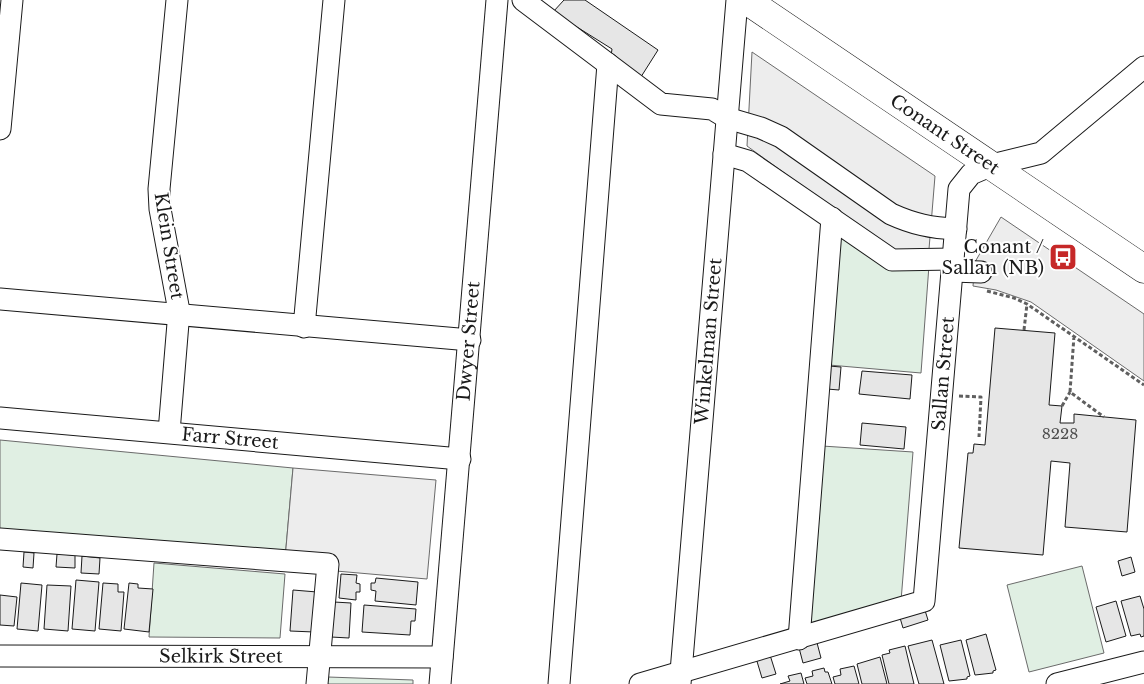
<svg xmlns="http://www.w3.org/2000/svg" width="1144" height="684" font-family="'Libre Baskerville',serif">
<style>
.green{fill:#e0efe3;stroke:#6a6a6a}
.parking{fill:#ededed;stroke:#6a6a6a}
.building{fill:#e6e6e6;stroke:#1a1a1a}
.lines{fill:none;stroke-linecap:round;stroke-linejoin:round}
.minor-casing{stroke:#1a1a1a;stroke-width:23}
.major-casing{stroke:#1a1a1a;stroke-width:29}
.path{stroke:#5f5f5f;stroke-width:3;stroke-dasharray:4 2.5;stroke-linecap:butt}
.minor{stroke:#fff;stroke-width:21}
.major{stroke:#fff;stroke-width:28}
.labels{text-anchor:middle;stroke-width:4;stroke-linejoin:round;paint-order:stroke}
.number-label{font-size:15px;fill:#4d4d4d}
.street-label{font-size:18px;fill:#1a1a1a;stroke:#fff}
.poi-label{font-size:18px;fill:#1a1a1a;stroke:#fff;text-anchor:end}
</style>
<rect width="100%" height="100%" fill="#fff"/>
<!-- green -->
<path class="green" d="M840 231 930 252 921 373 829 365Z
M0 440 293 468 285 559 0 534Z
M822 446 913 452 901 601 804 630Z
M154 563 285 574 280 638 149 637Z
M1082 566 1104 653 1029 672 1007 585Z
M328 677 413 680V684H327Z"/>
<!-- parking -->
<path class="parking" d="M752 52 935 176 929 249 891 250 747 146Z
M1001 217 1144 314V381L1031 302 996 290 973 286 975 262Z
M293 468 436 480 427 579 336 571 285 559Z"/>
<!-- building -->
<path class="building" d="M564 0H585L658 50 639 80 610 63 612 49 553 12Z
M995 328 1055 333 1049 405 1062 406 1060 423H1074V414L1136 420 1127 532 1065 527 1070 463 1051 461 1043 555 959 548 968 453H973L974 444 985 445Z
M829 366 841 367 839 390 827 389Z
M862 371 912 375 910 399 859 394Z
M862 423 906 427 904 449 860 445Z
M24 552 34 553 33 568 23 567Z
M57 554 75 555V568L56 567Z
M82 556 100 558 99 574 81 573Z
M1131 557 1135 572 1122 576 1118 561Z
M341 574 357 575 356 583 360 584V592H356V600L339 598Z
M376 578 418 582 416 605 375 601 376 591 371 590V583H375Z
M76 580 99 582 95 631 72 629Z
M21 583 42 585 38 631 17 629Z
M103 583 118 584V592H124L121 631 99 629Z
M129 583 138 584V588L153 589 149 632 124 629Z
M47 585 71 586 68 631 44 629Z
M293 590 317 592 314 632 290 631Z
M0 595 17 597 14 626 0 625Z
M1140 596 1144 609V636L1141 637 1140 634 1131 636 1121 601Z
M1116 601 1126 636 1106 642 1096 607Z
M334 602 351 603 349 638 331 637Z
M923 604 928 620 903 628 898 611Z
M364 605 416 609 415 621H411L410 635 362 632Z
M986 634 996 670 993 671V673L975 675 966 640Z
M816 639 821 658 803 663 798 644Z
M932 640 944 684H919L908 646Z
M961 640 970 676 967 677V679L949 681 940 645Z
M905 646 914 684H889L882 655 890 653 889 650Z
M770 655 776 674 762 678 756 658Z
M880 657 887 684H862L857 664Z
M854 666 859 684H835L833 677 841 675 840 669Z
M824 668 825 672H828L832 684H807L805 678 813 676 812 671Z
M801 673 804 684H780L790 681 788 676Z"/>
<g class="lines">
<defs>
<g id="minor">
<path d="M523 0 661 104 712 109 727 118 761 128 781 137 891 214C913 224 931 228 956 229"/>
<path d="M0 129 12 0"/>
<path d="M724 154 748 161 892 260 953 259"/>
<path d="M952 271 981 272"/>
<path d="M0 299 470 340"/>
<path d="M304 327 334 0"/>
<path id="s1" d="M0 418 460 459"/>
<path d="M169 432 179 311 160 209 159 189 177 0"/>
<path d="M0 539 328 564 317 684"/>
<path d="M799 639 832 218"/>
<path id="s2" d="M0 656 442 657"/>
<path id="s3" d="M440 684 497 0"/>
<path d="M559 684 608 64"/>
<path id="s4" d="M640 684 924 601 959 189 971 174 992 165 1041 153 1144 67"/>
<path id="s5" d="M680 684 737 0"/>
<path d="M1057 684 1144 662"/>
</g>
<g id="major">
<path id="s6" d="M746 0 1144 269"/>
</g>
</defs>
<!-- minor casing -->
<use href="#minor" class="minor-casing"/>
<!-- major casing -->
<use href="#major" class="major-casing"/>
<!-- path -->
<path class="path" d="M987 291 1014 298 1027 304 1144 385
M1024 330 1027 304
M1074 336 1070 392 1104 417
M959 396 981 397 979 437
M1062 406 1070 392"/>
<!-- minor -->
<use href="#minor" class="minor"/>
<!-- major -->
<use href="#major" class="major"/>
</g>
<!-- icons -->
<defs>
<symbol id="bus-square" viewBox="-11 -11 22 22"><rect x="-9" y="-9" width="18" height="18" rx="4" fill="#c62828" stroke="#fff"/><path d="M-5-6H5V4H4V6H2V4H-2V6H-4V4H-5ZM-3.5-4V0h7V-4ZM-3.5 1.2v1.5H-2V1.2ZM2 1.2v1.5H3.5V1.2Z" fill="#fff"/></symbol>
</defs>
<g fill-rule="evenodd">
<use href="#bus-square" x="1047" y="241" width="32" height="32"/>
</g>
<g class="labels">
<!-- number labels -->
<g class="number-label">
<text x="1060" y="439">8228</text>
</g>
<!-- street labels -->
<g class="street-label">
<text dy="6" stroke="none"><textPath href="#s6" startOffset="240">Conant Street</textPath></text>
<text transform="translate(169 246) rotate(81)" y="6">Klein Street</text>
<text dy="6" stroke="none"><textPath href="#s3" startOffset="344">Dwyer Street</textPath></text>
<text dy="6" stroke="none"><textPath href="#s5" startOffset="344">Winkelman Street</textPath></text>
<text dy="6" stroke="none"><textPath href="#s4" startOffset="524">Sallan Street</textPath></text>
<text dy="6" stroke="none"><textPath href="#s1" startOffset="231">Farr Street</textPath></text>
<text dy="6" stroke="none"><textPath href="#s2" startOffset="221">Selkirk Street</textPath></text>
</g>
<!-- poi labels -->
<g class="poi-label">
<text x="1044" y="253">Conant /<tspan x="1044" dy="21">Sallan (NB)</tspan></text>
</g>
</g>
</svg>
